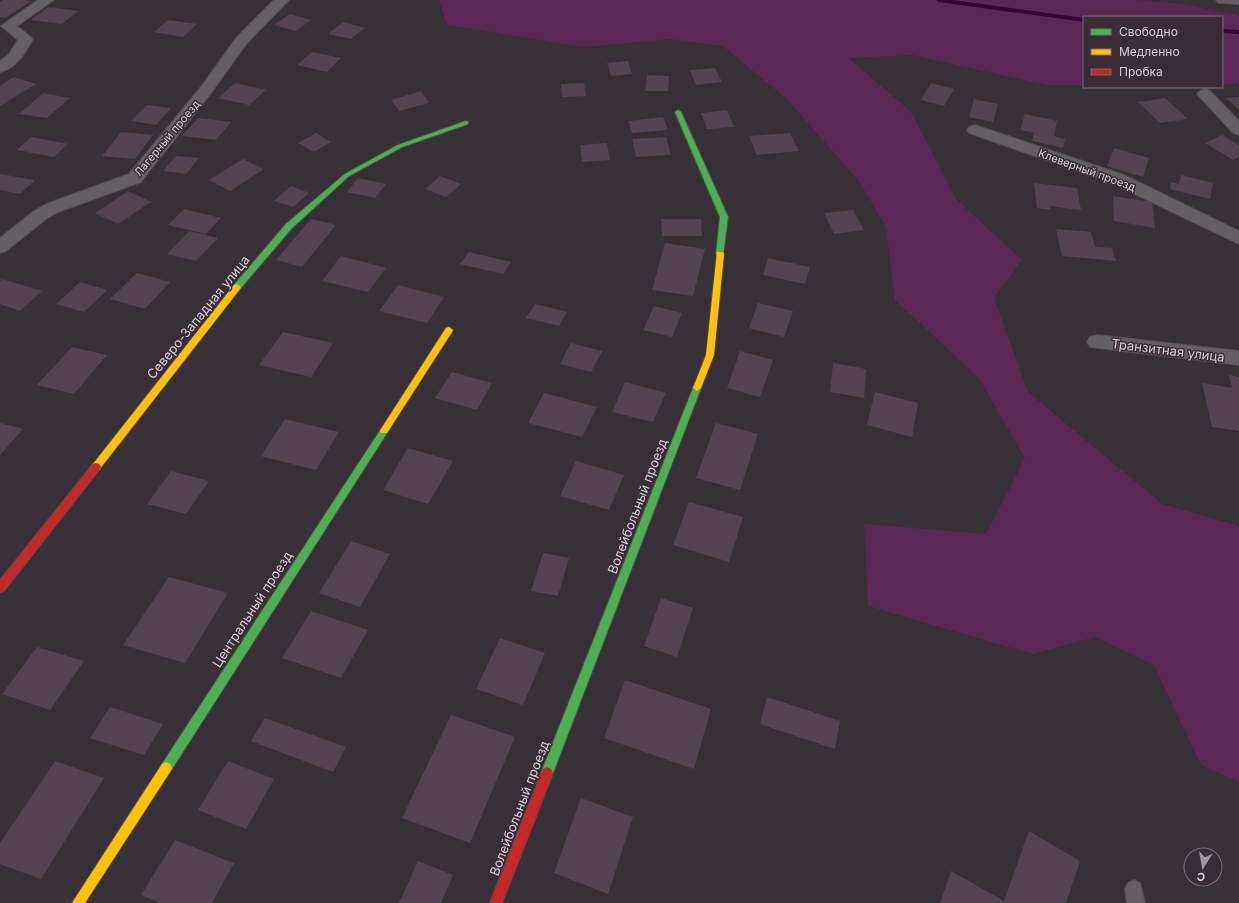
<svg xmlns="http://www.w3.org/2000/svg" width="1239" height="903" font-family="Inter,sans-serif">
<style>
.green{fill:#5a2953}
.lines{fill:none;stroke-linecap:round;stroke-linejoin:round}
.stream{fill:#340430;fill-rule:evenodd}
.building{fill:#544352}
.lane-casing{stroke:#534d52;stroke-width:2}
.street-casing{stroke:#534d52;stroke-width:2}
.fast-casing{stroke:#534d52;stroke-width:2}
.slow-casing{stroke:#534d52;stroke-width:2}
.jam-casing{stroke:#534d52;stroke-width:2}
.lane{fill:#635f62;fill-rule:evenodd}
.street{fill:#635f62;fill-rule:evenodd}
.fast{fill:#4caf50;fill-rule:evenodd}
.slow{fill:#ffc107;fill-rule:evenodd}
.jam{fill:#c62828;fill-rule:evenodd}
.labels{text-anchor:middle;stroke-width:3;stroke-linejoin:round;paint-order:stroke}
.far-street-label{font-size:11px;fill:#d7cfd5;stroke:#3a2d38}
.street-label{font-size:13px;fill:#d7cfd5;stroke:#3a2d38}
</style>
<rect width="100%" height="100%" fill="#373036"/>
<!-- green -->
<path class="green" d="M439 0H1133L1182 4 1239 16V83L1222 85V17H1084V85H1048L912 55 849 58 911 112 956 199 1022 260 994 298 1028 392 1162 504 1239 526V782L1201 765 1154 665 1095 637 1033 654 868 606 864 524 986 534 1025 458 979 378 895 300 886 227 861 184 788 100 723 46 671 39 584 47 447 25Z"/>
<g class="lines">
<!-- stream -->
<path class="stream" d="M936 0H953L1084 18V22L939 2Z
M1222 29 1239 30V34L1222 33Z"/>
</g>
<!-- building -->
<path class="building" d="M4 0H26L31 1 5 18 0 17V2Z
M48 7 78 11 62 24 31 20Z
M290 14 311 20 296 31 274 25Z
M168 20 197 24 183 37 154 32Z
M343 22 365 28 351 39 328 34Z
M312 52 341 58 327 72 297 65Z
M628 61 632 74 611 76 607 63Z
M715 68 722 82 696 85 690 70Z
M647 75 669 76 668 91H645Z
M14 77 36 84 0 106V86Z
M235 83 266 90 249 105 218 98Z
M584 83 586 96 562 97 561 84Z
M931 83 954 89 944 106 921 100Z
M421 91 429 103 399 111 391 100Z
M43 93 70 98 47 118 19 114Z
M1239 97V110L1226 98Z
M1165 98 1188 119 1160 123 1138 102Z
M974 99 998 104 993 122 969 117Z
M147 105 171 108 156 125 131 121Z
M727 110 734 127 707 129 701 113Z
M1025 114 1057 121 1054 136 1065 139 1063 148 1032 141 1034 133 1020 130Z
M663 117 668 130 632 133 628 121Z
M198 118 231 122 216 140 182 136Z
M121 132 153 135 135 159 102 156Z
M316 133 331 142 314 152 298 143Z
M790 133 799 151 757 155 749 136Z
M1222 135 1239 145V157L1233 160 1205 143Z
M31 137 68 144 54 157 17 150Z
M666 137 671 155 636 157 632 139Z
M607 143 610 160 582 162 580 145Z
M1114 148 1149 158 1143 177 1107 166Z
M176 156 199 158 186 174 163 171Z
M243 159 264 169 230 191 209 180Z
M0 174 35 180 20 194 0 190Z
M1181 175 1213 183 1210 199 1170 189 1171 182 1179 184Z
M440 176 461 184 446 197 425 189Z
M358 178 386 184 375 198 347 192Z
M1034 183 1077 188 1081 210 1050 206V210L1037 208Z
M291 186 309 193 293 207 274 201Z
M128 191 151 202 118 224 95 213Z
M1113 196 1152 202 1155 228 1114 221Z
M184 209 221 218 206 234 168 225Z
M853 210 864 230 834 234 824 213Z
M311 219 336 225 302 267 276 260Z
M661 219H701L702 236H662Z
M1056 229 1091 232 1095 247 1112 248 1116 261 1062 256Z
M189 231 218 238 196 261 167 254Z
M665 243 705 249 693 296 652 290Z
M469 252 511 262 503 274 460 264Z
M341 256 386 268 368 292 322 281Z
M768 258 810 267 805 284 763 275Z
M137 273 170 282 145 309 110 299Z
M2 279 42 291 20 311 0 304V281Z
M80 282 107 290 84 312 56 304Z
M398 285 444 297 427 323 379 311Z
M758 303 793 311 784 337 749 328Z
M535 304 567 312 559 326 526 318Z
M654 306 682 313 672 337 643 330Z
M283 332 333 343 311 377 259 365Z
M571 343 602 351 591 372 560 364Z
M72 347 107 355 74 394 37 385Z
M740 351 773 360 760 397 727 388Z
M833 363 866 369 864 398 830 392Z
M452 372 492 383 477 410 435 398Z
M1229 375 1239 377V431L1212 427 1202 383 1232 388Z
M625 382 666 393 653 422 612 412Z
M875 392 918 403 912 437 867 425Z
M544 393 597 407 582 437 528 423Z
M285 419 339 432 316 470 261 456Z
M0 423 23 429 0 455Z
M716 423 758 434 740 490 696 478Z
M408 448 453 461 428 504 383 490Z
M576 461 624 475 609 510 560 496Z
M171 471 209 481 186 514 147 504Z
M689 502 743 517 729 562 673 545Z
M351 541 390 554 360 607 319 593Z
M543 553 569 558 558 596 531 591Z
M169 577 228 593 185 663 123 645Z
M661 598 693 608 677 657 644 646Z
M311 611 368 630 341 678 282 658Z
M500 638 545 653 523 705 476 689Z
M37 647 84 661 50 710 2 694Z
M625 680 711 709 694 769 604 738Z
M767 697 840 721 835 749 760 724Z
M110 707 163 724 144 755 90 738Z
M451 715 515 737 470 843 402 818Z
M265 718 346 747 333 772 251 741Z
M55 761 104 778 41 879 0 864V843Z
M228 761 274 779 246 829 198 810Z
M581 798 633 817 608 894 554 873Z
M1029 831 1080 861 1066 903H940L951 871 1004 901Z
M175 840 234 863 212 903H160L141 895Z
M418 861 453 875 441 903H399Z"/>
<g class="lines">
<defs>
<path id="lane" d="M1134 880 1140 883 1145 903H1127L1125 889 1128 883Z"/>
<path id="street" d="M38 0H54L17 26 33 39C25 53 17 68 0 72V61L9 54 18 40 1 26Z
M274 0H289L247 43 211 93 141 182 58 212 46 219 6 251 0 253V238L34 211 46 204 129 174 201 87 237 37Z
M1216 0H1239V4L1218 3Z
M1205 89 1210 91 1239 121V135L1233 133 1200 97 1197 94 1200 91Z
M975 125 1124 175 1239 231V244L1112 183 969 133 967 130 969 127Z
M1097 335 1239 351V365L1090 347 1087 342 1090 337Z"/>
<path id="fast" d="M678 110 681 112 728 217 723 256H717L716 254 720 217 675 112Z
M466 121 468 122V124L402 147 349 176 292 228 240 289H234L233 287 234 285 286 224 345 174 398 145Z
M697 385 701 388 553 773 551 777 547 779 543 777 541 773 693 388Z
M384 428 387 429 388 431 387 433 170 772 166 774 162 772 160 768 162 764 381 429Z"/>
<path id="slow" d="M717 252H723L724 254 714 355 701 388 697 391 693 388 706 355Z
M237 284 241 287 240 289 99 470H93L91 467 93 464 234 285Z
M449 327 453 330 452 332 387 433H381L380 431 381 429 446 328Z
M166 762 170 764 172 768 170 772 85 903H72L162 764Z"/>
<path id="jam" d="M96 463 99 464 101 467 99 470 4 591 0 592V580L93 464Z
M547 767 551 769 553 773 502 903H490L543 769Z"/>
</defs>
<!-- lane casing -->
<use href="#lane" class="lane-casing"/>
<!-- street casing -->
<use href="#street" class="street-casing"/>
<!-- fast casing -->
<use href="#fast" class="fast-casing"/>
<!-- slow casing -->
<use href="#slow" class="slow-casing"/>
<!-- jam casing -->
<use href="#jam" class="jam-casing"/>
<!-- lane -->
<use href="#lane" class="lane"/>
<!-- street -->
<use href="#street" class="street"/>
<!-- fast -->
<use href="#fast" class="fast"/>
<!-- slow -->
<use href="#slow" class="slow"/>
<!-- jam -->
<use href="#jam" class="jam"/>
</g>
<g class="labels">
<!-- far-street labels -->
<g class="far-street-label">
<text transform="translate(167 138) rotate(-50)" y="4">Лагерный проезд</text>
<text transform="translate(1087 170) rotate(20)" y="4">Клеверный проезд</text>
</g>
<!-- street labels -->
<g class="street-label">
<text transform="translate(198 317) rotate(-51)" y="5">Северо-Западная улица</text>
<text transform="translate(1168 350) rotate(7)" y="5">Транзитная улица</text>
<text transform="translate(637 506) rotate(-69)" y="5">Волейбольный проезд</text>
<text transform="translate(252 609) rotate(-57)" y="5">Центральный проезд</text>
<text transform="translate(519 808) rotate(-69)" y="5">Волейбольный проезд</text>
</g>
</g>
<!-- legend -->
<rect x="1083" y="16" width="140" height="72" fill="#3a2d38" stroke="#796e77"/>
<rect x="1091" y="29" width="20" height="6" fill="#4caf50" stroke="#796e77"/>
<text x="1119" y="36" font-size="12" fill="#d7cfd5">Свободно</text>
<rect x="1091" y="49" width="20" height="6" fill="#ffc107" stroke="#796e77"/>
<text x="1119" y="56" font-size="12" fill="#d7cfd5">Медленно</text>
<rect x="1091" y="69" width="20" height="6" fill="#c62828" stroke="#796e77"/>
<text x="1119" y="76" font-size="12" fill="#d7cfd5">Пробка</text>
<!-- north arrow -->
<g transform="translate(1203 867) rotate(191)"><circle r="19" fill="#3a2d38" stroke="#796e77"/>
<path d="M0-3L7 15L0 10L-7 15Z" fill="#9f979d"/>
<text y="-6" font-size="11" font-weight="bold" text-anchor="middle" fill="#d7cfd5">С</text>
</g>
</svg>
